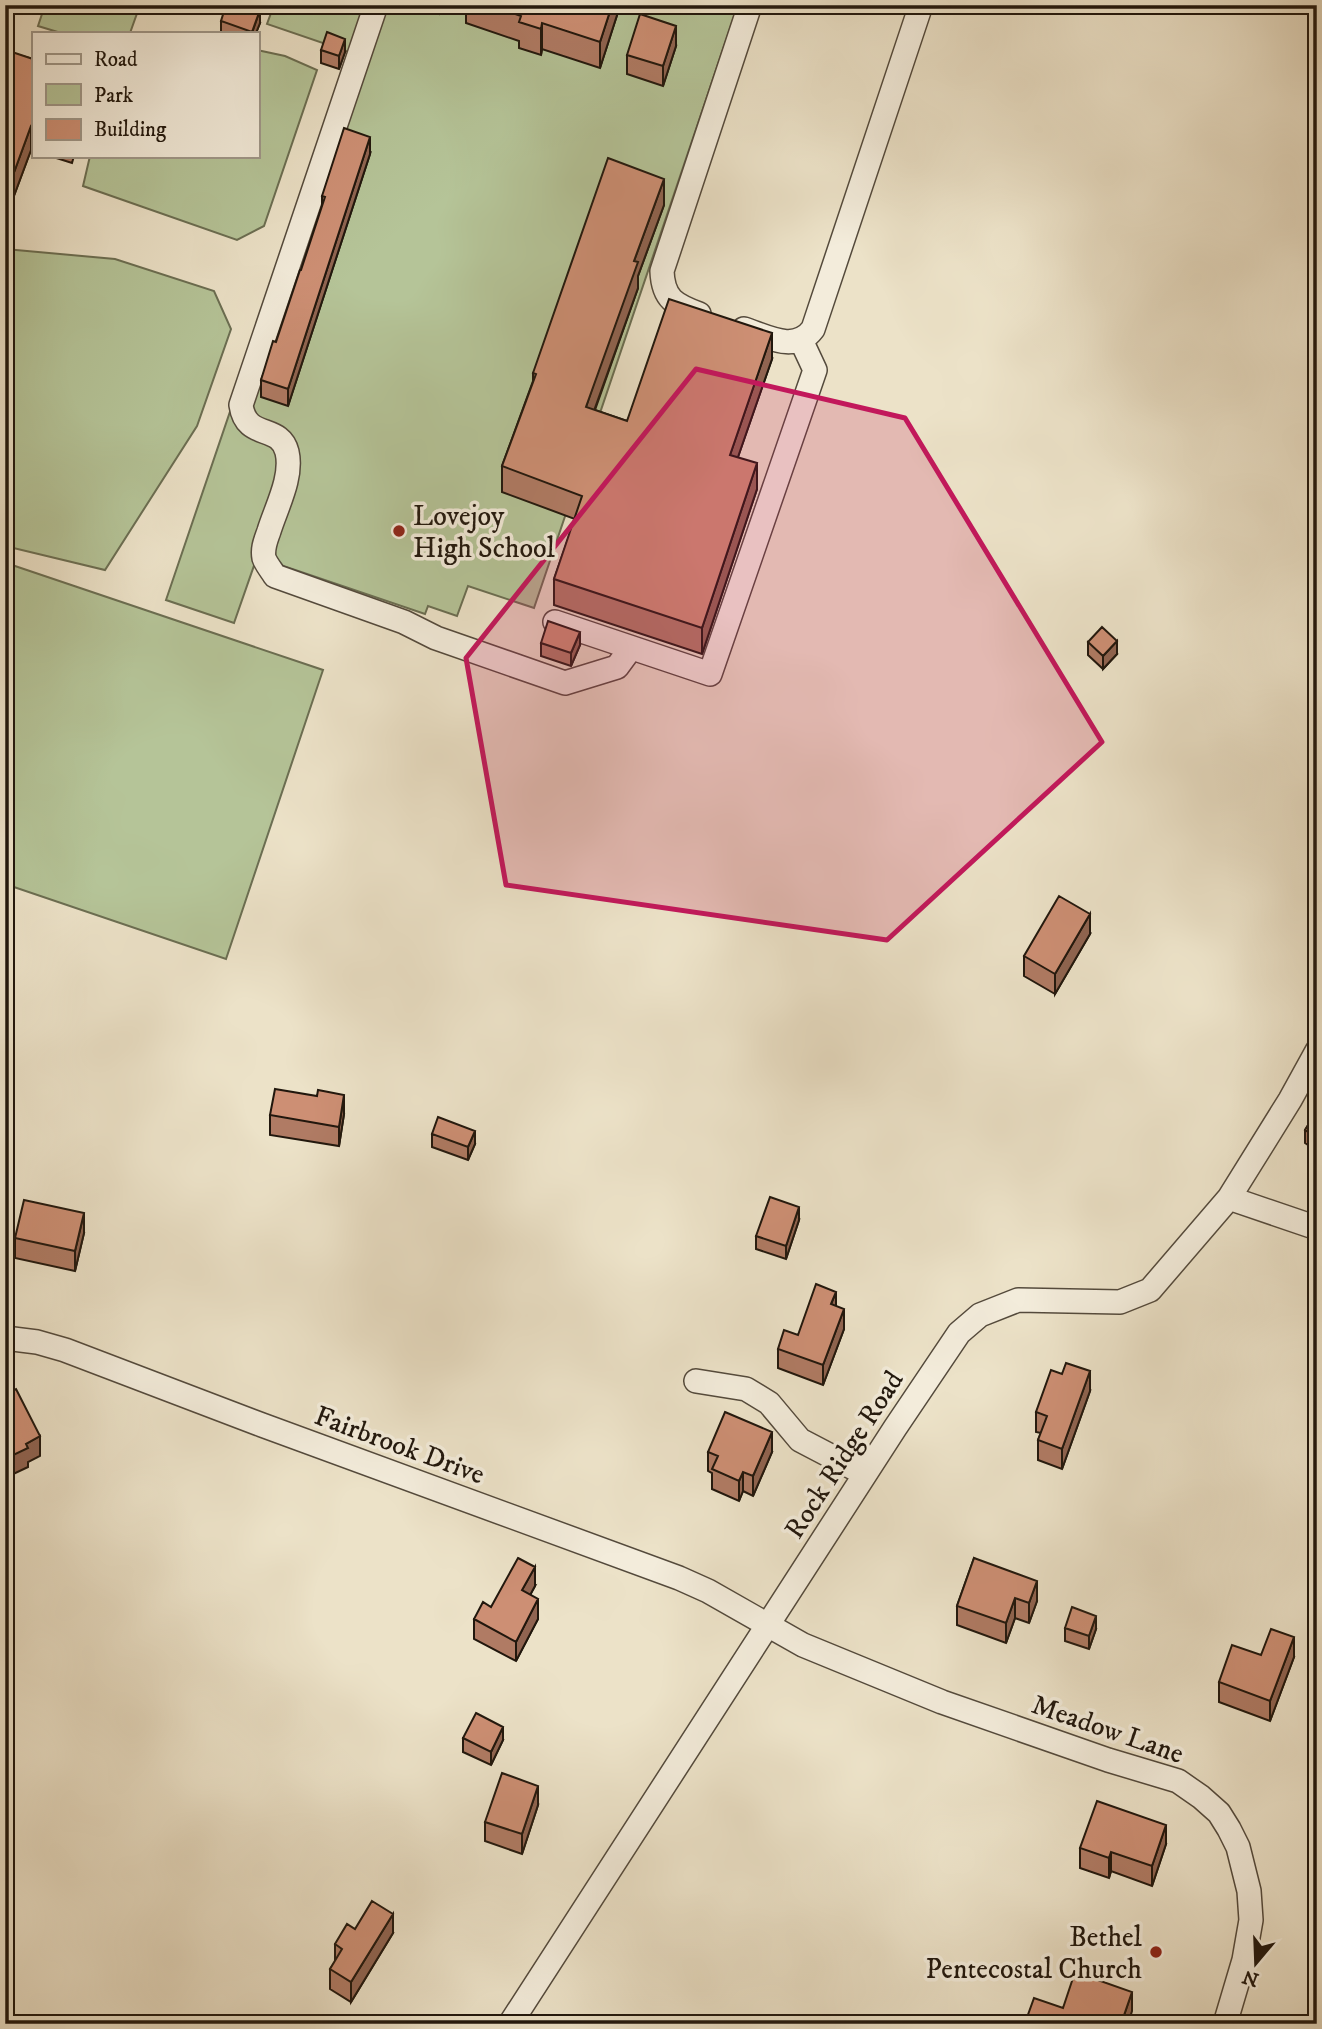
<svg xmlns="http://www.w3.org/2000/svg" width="1322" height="2029" font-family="'IM FELL DW Pica',serif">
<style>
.green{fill:#b5c498;stroke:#6b6e52;stroke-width:2}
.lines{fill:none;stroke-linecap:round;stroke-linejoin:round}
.minor-casing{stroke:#544a3c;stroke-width:26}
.minor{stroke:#f3ecdb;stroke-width:23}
.wall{fill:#b07b64;stroke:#21170d;stroke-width:2}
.shaded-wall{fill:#906451;stroke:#21170d;stroke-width:2}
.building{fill:#cd8f74;stroke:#21170d;stroke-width:2}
.marked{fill:#c2185b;fill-opacity:0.2;stroke:#c2185b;stroke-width:5;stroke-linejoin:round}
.poi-dot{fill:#8f2418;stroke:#f3ecdb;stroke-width:2.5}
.labels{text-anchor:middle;stroke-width:7;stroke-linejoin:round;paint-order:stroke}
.poi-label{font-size:28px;fill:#21170d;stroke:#f3ecdb;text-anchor:start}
.street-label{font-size:28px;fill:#21170d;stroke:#f3ecdb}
</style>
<rect width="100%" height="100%" fill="#ece2c8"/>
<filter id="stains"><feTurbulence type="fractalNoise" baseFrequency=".00286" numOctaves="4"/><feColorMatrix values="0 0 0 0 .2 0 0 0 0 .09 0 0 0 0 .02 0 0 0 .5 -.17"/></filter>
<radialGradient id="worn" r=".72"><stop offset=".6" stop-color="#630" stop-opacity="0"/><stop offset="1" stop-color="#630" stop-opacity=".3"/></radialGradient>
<!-- green -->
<path class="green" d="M45 5H140L130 33H61L38 26Z
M274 5H368L352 53 267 24Z
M380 5H738L534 608 468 586 457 616 428 606 425 614 257 557 234 623 166 600 288 241Z
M257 50 285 56 317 70 264 226 237 240 83 186 90 156H257Z
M5 249 115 259 214 291 231 329 197 426 105 570 5 546Z
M12 565 323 670 226 959 5 884V585Z"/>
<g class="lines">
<defs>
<path id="minor" d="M376 5 241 405C246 441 280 423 287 452 293 477 276 508 269 531 266 540 262 548 264 558 266 564 272 571 275 576L404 622 436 638 565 683 617 667 631 648
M699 314C675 305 663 299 662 271L750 5
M744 329C768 337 795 353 813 329L921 5
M555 622 710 674 815 370 801 340
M1229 1198 1317 1228
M5 1338 37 1342 65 1350 262 1425 679 1578 708 1591 803 1645 942 1702 1108 1760 1178 1781 1201 1797 1219 1813 1229 1829 1238 1847 1249 1891 1251 1920 1244 1960 1225 2024
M696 1381 746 1389 769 1403 800 1440 865 1474
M510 2024 895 1428 959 1333 980 1315 1018 1300 1120 1302 1150 1290 1229 1198 1290 1100 1317 1051"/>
</defs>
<!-- minor casing -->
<use href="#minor" class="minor-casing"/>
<!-- minor -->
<use href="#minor" class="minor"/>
</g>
<!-- wall -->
<path class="wall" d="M413 5H442L439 14Z
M466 5H618V12L600 68 542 49 541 55 519 48V41L466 23Z
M221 21 260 23 256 33H221Z
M676 46 663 86 627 74V55Z
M321 50 345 52 339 69 321 63Z
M5 51 33 59V150H31L5 220Z
M370 154 288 406 261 397V380L276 342 301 270 322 206V196Z
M50 156H74L72 163Z
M664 205 638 276V288L595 410 627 421 772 359 738 457 757 489 702 654 554 605V579L575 519 502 492V466L533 381V373Z
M1088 642 1117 654 1103 669 1088 655Z
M541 643 580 645 571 666 541 656Z
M1090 934 1055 994 1024 976V956Z
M1317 1111V1151L1305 1143V1130Z
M344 1114 339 1146 270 1135V1115Z
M432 1134 475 1144 468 1160 432 1147Z
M799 1220 786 1259 756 1249V1236Z
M84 1233 75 1271 15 1258V1238Z
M836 1306 844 1329 823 1385 778 1368V1349L798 1335Z
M1090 1391 1062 1469 1038 1460V1440L1041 1433 1036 1432V1412Z
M708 1452H772L753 1496 743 1491 739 1501 712 1489V1473L708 1471Z
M974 1558 1037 1601 1029 1623 1015 1618 1006 1643 957 1625V1606Z
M535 1586 530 1595 538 1619 516 1661 474 1639V1619L491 1607Z
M1065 1628 1096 1629 1089 1649 1065 1641Z
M1261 1655 1294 1657 1270 1721 1219 1702V1682Z
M463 1738 503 1740 491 1765 463 1752Z
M538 1805 522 1854 485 1841V1822Z
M1166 1844 1152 1886 1111 1871 1109 1878 1080 1868V1848Z
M355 1929 393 1933 351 2002 330 1989V1969L335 1962V1944Z"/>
<!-- shaded-wall -->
<path class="shaded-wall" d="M612 5H618V12L600 68V42Z
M260 10V23L256 33H252Z
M542 23V49L541 55V29Z
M676 26V46L663 86V66Z
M345 39V52L339 69V56Z
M31 126V150L5 220V197Z
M370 137V154L288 406V389Z
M664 179V205L638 276V288L586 433V407L634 261Z
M772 333V359L730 480V455Z
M757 463V489L702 654V628Z
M580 632V645L571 666V653Z
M1117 641V654L1103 669V656Z
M1090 914V934L1055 994V974Z
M344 1095V1114L339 1146V1127Z
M475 1131V1144L468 1160V1147Z
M799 1207V1220L786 1259V1246Z
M84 1213V1233L75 1271V1251Z
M836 1292V1311L831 1304Z
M844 1309V1329L823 1385V1365Z
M1090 1371V1391L1062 1469V1449Z
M772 1432V1452L753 1496V1476Z
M40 1436V1456L28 1462V1467L5 1478V1459L26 1444Z
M743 1472V1491L739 1501V1481Z
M535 1567V1586L522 1610V1590Z
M1037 1581V1601L1029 1623V1603Z
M1015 1598V1618L1006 1643V1623Z
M538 1599V1619L516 1661V1642Z
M1096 1616V1629L1089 1649V1636Z
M1294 1637V1657L1270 1721V1701Z
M503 1727V1740L491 1765V1752Z
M538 1786V1805L522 1854V1834Z
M1166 1825V1844L1152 1886V1866Z
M1111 1852V1871L1109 1878V1858Z
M393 1914V1933L351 2002V1982Z
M1132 1992V2011L1128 2024H1121Z"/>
<!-- building -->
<path class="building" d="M226 5H247L260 10 252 32 221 21Z
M489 5H612L600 42 542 23 541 29 519 22 521 16Z
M640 14 676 26 663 66 627 55Z
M327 32 345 39 339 56 321 50Z
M6 50 33 59V127L31 126 5 197Z
M344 128 370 137 288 389 261 380 273 341 276 342 300 270H301L325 197 322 196Z
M608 158 664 179 634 261 638 262 586 407 627 421 669 299 772 333 730 455 757 463 702 628 554 579 582 496 502 466 536 374 533 373Z
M548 621 580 632 571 653 541 643Z
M1102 627 1117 641 1103 656 1088 642Z
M1059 896 1090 914 1055 974 1024 956Z
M275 1089 317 1096 318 1090 344 1095 339 1127 270 1115Z
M1317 1111V1138L1305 1130Z
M438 1117 475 1131 468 1147 432 1134Z
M770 1197 799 1207 786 1246 756 1236Z
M24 1200 84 1213 75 1251 15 1238Z
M816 1284 836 1292 831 1304 844 1309 823 1365 778 1349 784 1330 798 1335Z
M1066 1363 1090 1371 1062 1449 1038 1440 1047 1416 1036 1412 1051 1370 1062 1374Z
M16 1389 40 1436 26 1444 28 1448 5 1459V1395Z
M725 1412 772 1432 753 1476 743 1472 739 1481 712 1469 718 1456 708 1452Z
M518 1558 535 1567 522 1590 538 1599 516 1642 474 1619 483 1602 491 1607Z
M974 1558 1037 1581 1029 1603 1015 1598 1006 1623 957 1606Z
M1072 1607 1096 1616 1089 1636 1065 1628Z
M1271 1629 1294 1637 1270 1701 1219 1682 1232 1645 1261 1655Z
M476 1713 503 1727 491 1752 463 1738Z
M502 1773 538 1786 522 1834 485 1822Z
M1097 1801 1166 1825 1152 1866 1111 1852 1109 1858 1080 1848Z
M372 1901 393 1914 351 1982 330 1969 342 1949 335 1944 347 1924 355 1929Z
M1075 1972 1132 1992 1121 2024 1025 2023 1034 1998 1063 2008Z
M1313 2011 1317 2012V2024H1308Z"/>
<!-- marked area -->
<path class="marked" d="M696 369 905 418 1102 742 887 940 506 885 466 658Z"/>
<!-- markers -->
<g class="poi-dot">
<circle cx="399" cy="531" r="7"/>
<circle cx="1156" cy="1952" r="7"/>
</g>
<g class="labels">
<!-- poi labels -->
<g class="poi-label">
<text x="413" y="525">Lovejoy<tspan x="413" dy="32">High School</tspan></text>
<text x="1142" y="1946" text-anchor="end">Bethel<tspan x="1142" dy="32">Pentecostal Church</tspan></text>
</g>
<!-- street labels -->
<g class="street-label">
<text transform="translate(400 1444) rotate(20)" y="10">Fairbrook Drive</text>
<text transform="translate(843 1454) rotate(-57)" y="10">Rock Ridge Road</text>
<text transform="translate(1108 1728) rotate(19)" y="10">Meadow Lane</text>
</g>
</g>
<!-- margin -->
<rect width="1322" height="2029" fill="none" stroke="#ece2c8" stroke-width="28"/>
<rect x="7" y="7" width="1308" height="2015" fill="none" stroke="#21170d" stroke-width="3.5"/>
<rect x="14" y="14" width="1294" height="2001" fill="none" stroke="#21170d" stroke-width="2"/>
<!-- legend -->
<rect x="32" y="32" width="228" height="126" fill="#f3ecdb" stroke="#9f9789" stroke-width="2"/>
<rect x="46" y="54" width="35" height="10" fill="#f3ecdb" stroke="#9f9789" stroke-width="2"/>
<text x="94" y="66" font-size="21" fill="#21170d">Road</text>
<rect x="46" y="84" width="35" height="21" fill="#b5c498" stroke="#9f9789" stroke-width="2"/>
<text x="94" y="102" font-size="21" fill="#21170d">Park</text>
<rect x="46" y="119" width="35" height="21" fill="#cd8f74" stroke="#9f9789" stroke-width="2"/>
<text x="94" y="136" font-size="21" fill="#21170d">Building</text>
<!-- north arrow -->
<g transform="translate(1256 1963) rotate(199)" stroke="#f3ecdb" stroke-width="5" paint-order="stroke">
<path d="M0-5L12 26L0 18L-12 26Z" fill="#21170d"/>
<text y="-10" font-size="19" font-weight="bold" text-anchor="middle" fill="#21170d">N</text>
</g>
<rect width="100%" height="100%" filter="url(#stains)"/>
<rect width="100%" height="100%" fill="url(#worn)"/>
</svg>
